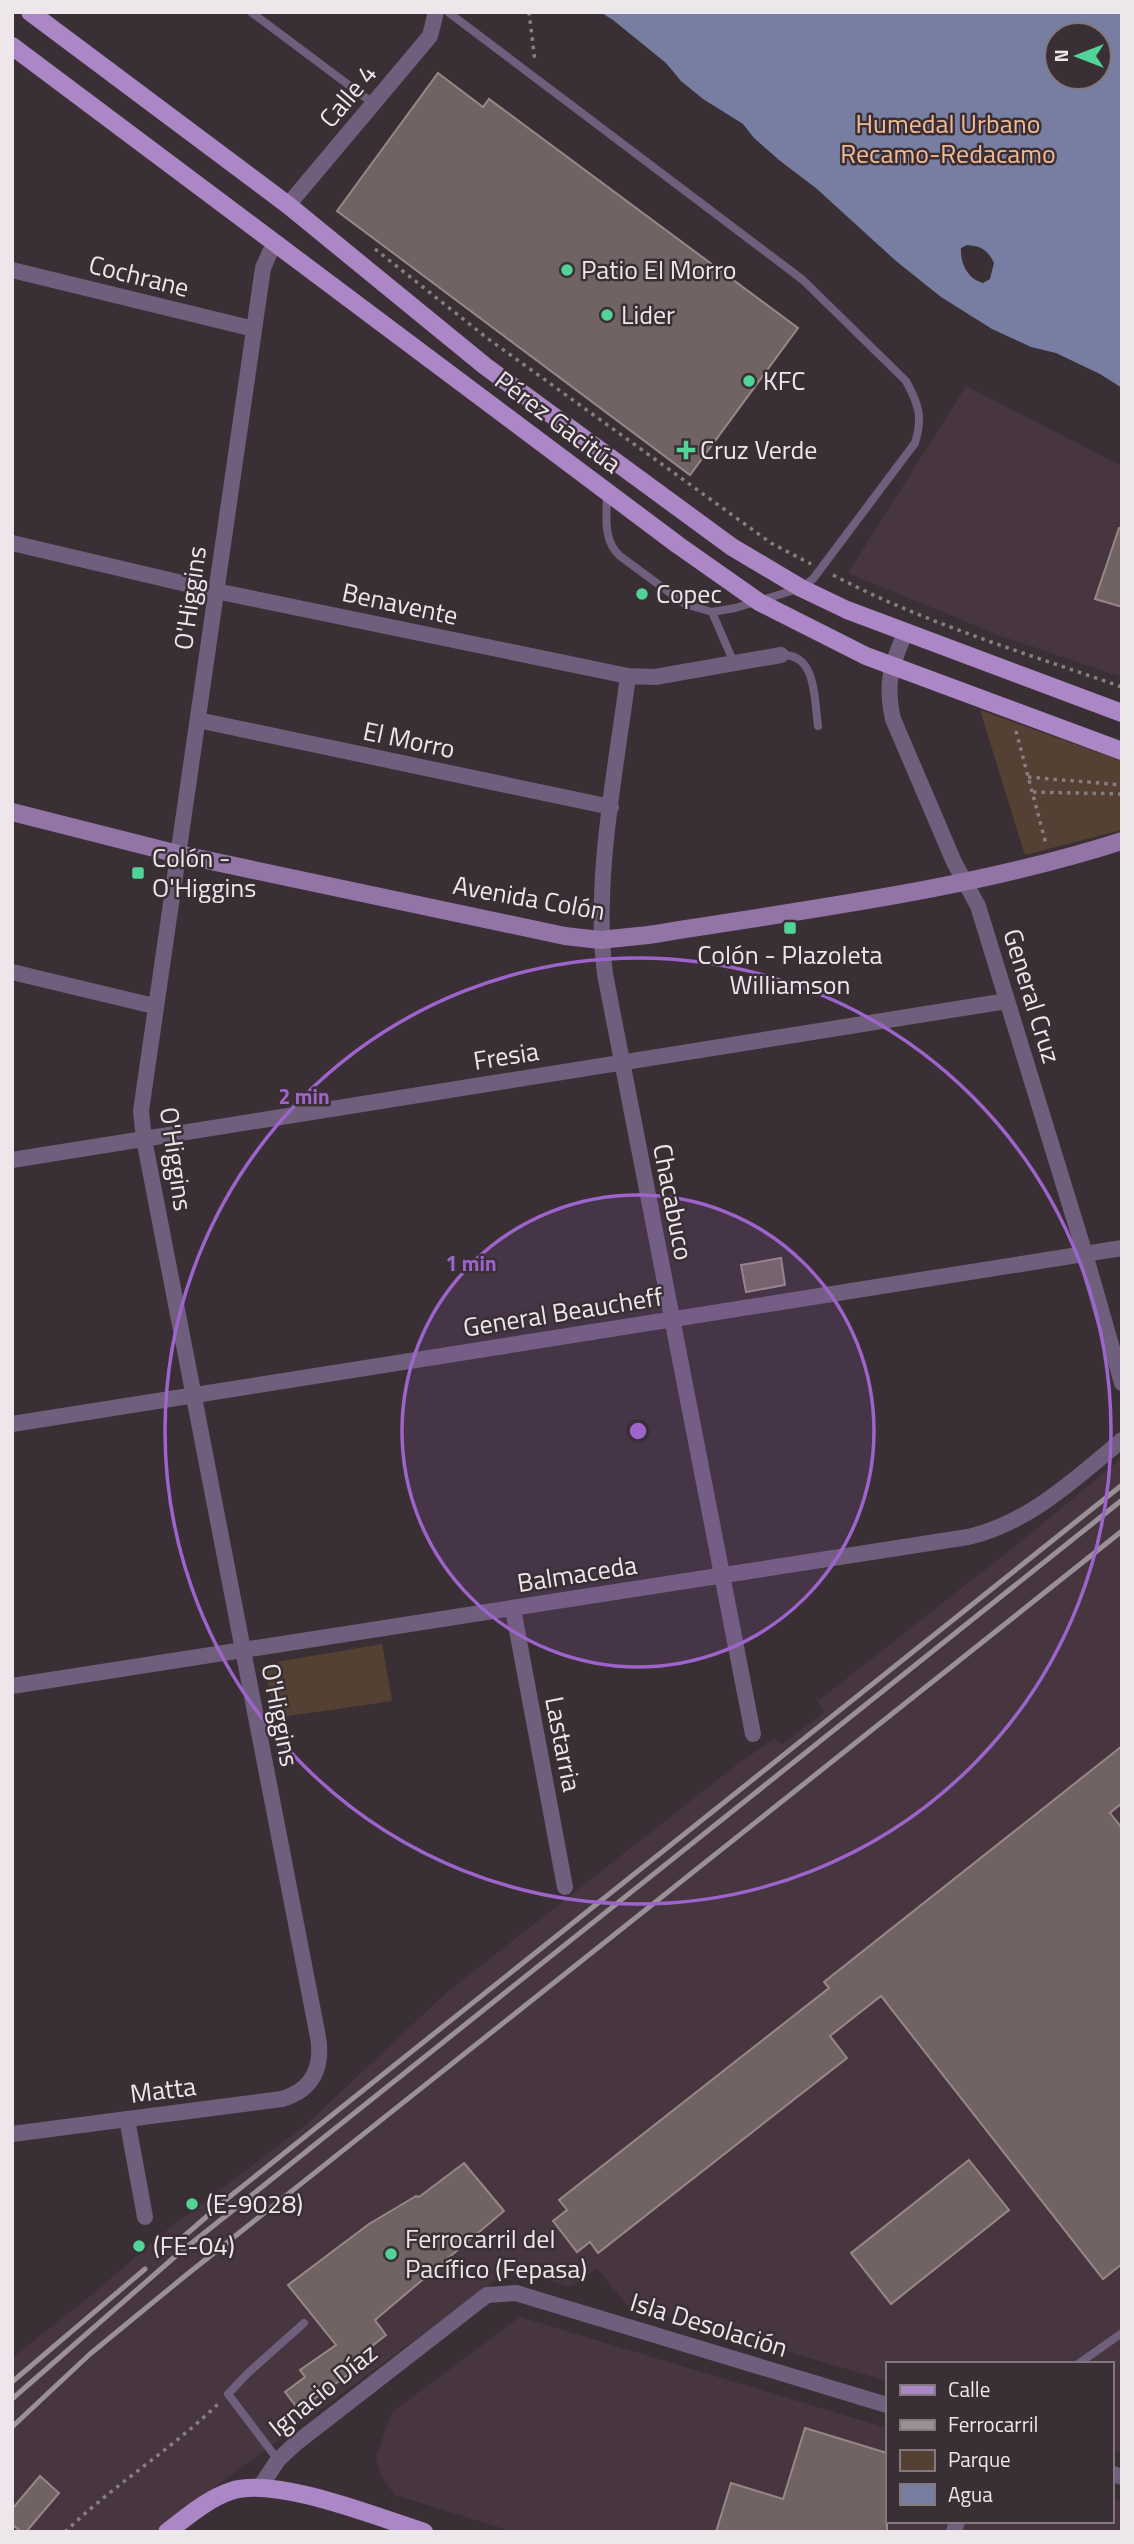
<svg xmlns="http://www.w3.org/2000/svg" width="1134" height="2544" font-family="'Titillium Web',sans-serif">
<style>
.built{fill:#47363f}
.green{fill:#554133}
.water{fill:#777ea1;fill-rule:evenodd}
.building{fill:#716363;stroke:#978887;stroke-width:2}
.lines{fill:none;stroke-linecap:round;stroke-linejoin:round}
.path{stroke:#877e83;stroke-width:3.5;stroke-dasharray:3.5 5;stroke-linecap:butt}
.lane{stroke:#705e7d;stroke-width:8}
.street{stroke:#705e7d;stroke-width:16}
.secondary{stroke:#9275a6;stroke-width:18}
.primary{stroke:#ac87c5;stroke-width:18}
.rail{stroke:#9a9196;stroke-width:5}
.ring{fill:none;stroke:#9d64cc;stroke-width:3.5}
.poi-dot{fill:#52d397;stroke:#3a2f35;stroke-width:2.5}
.labels{text-anchor:middle;stroke-width:5;stroke-linejoin:round;paint-order:stroke}
.street-label{font-size:26px;fill:#ede6ea;stroke:#3a2f35}
.park-label{font-size:26px;fill:#f4ba93;stroke:#3a2f35}
.poi-label{font-size:26px;fill:#ede6ea;stroke:#3a2f35;text-anchor:start}
.centre{fill:#9d64cc;stroke:#3a2f35;stroke-width:3.5}
.ring-label{font-size:21px;text-anchor:middle;font-weight:bold;fill:#9d64cc;stroke:#3a2f35;stroke-width:5;stroke-linejoin:round;paint-order:stroke}
</style>
<rect width="100%" height="100%" fill="#3a2f35"/>
<!-- built -->
<path class="built" d="M966 386 1122 466V677L998 635 848 573Z
M1122 1458V2453L1111 2450V2364H887V2381L626 2304 597 2268 571 2287 511 2269 154 2532H12V2358L94 2293 162 2234 309 2122 445 1994 739 1763 774 1739 783 1744 824 1712 818 1701 1024 1539Z
M520 2317 887 2428V2521H1111V2498L1122 2502V2532H514L395 2495 382 2478 376 2458 392 2412Z"/>
<!-- green -->
<path class="green" d="M980 710 1122 761V830L1025 855Z
M382 1644 392 1701 275 1718 266 1673 276 1662Z"/>
<!-- water -->
<path class="water" d="M600 12H1122V388L1100 374 1056 353 1031 347 992 329 941 297 896 261 817 189 779 160 754 138 743 124 703 99 681 81 666 63 613 20ZM1057 35H1099V77H1057ZM967 245C981 246 988 250 994 263L990 279 983 283C968 279 960 264 961 248Z"/>
<!-- building -->
<path class="building" d="M438 73 483 107 489 99 798 328 690 475 337 211Z
M1119 528 1122 529V607L1095 599Z
M781 1258 785 1285 746 1292 741 1265Z
M1122 1746V1803L1110 1813 1122 1828V2264L1103 2279 881 1996 830 2036 847 2058 598 2253 590 2242 577 2252 553 2221 567 2210 559 2200 829 1988 824 1982Z
M969 2160 1009 2210 891 2304 851 2253Z
M464 2163 504 2211 375 2320 386 2335 348 2365 353 2371 299 2410 285 2392 305 2377 300 2370 336 2345 288 2285 369 2224 416 2196 419 2197Z
M805 2428 887 2453V2532H716L731 2483 783 2499Z
M40 2476 59 2493 26 2532H21L12 2524V2509Z"/>
<g class="lines">
<!-- path -->
<path class="path" d="M529 12 535 62
M375 249 487 338 771 543 811 564
M833 575C924 623 1025 653 1122 687
M1016 731 1046 844
M1028 777 1122 785
M1033 792 1122 794
M65 2532C113 2485 171 2450 219 2403"/>
<!-- lane -->
<path class="lane" d="M251 12 374 104
M448 12 803 280 906 381C919 405 923 417 915 443L813 579 801 588 735 608 712 612 685 604 620 556C602 540 607 514 607 492
M712 612 734 663
M781 655C817 653 814 699 818 726
M1078 2364 1122 2333
M278 2460 228 2394 247 2374 304 2323"/>
<!-- street -->
<path class="street" d="M288 205 430 36 436 12
M12 270 254 329
M12 543 216 591 628 676 655 677 781 655
M905 633C891 666 885 683 893 719L954 862 978 906 1085 1254 1122 1383
M628 676C616 770 593 880 605 974L753 1734
M198 720 611 807
M12 972 154 1006
M12 1160 1007 1001
M12 1424 1122 1248
M513 1609 565 1887
M12 1686 968 1537C1029 1523 1075 1479 1122 1440
M127 2119 145 2217
M12 2134 282 2099C313 2090 323 2067 318 2037L144 1139 141 1111 263 268 270 252 278 244
M1111 2473 1122 2477
M260 2487 278 2460 295 2444 487 2295 516 2293 887 2405
M954 2532 957 2521"/>
<!-- secondary -->
<path class="secondary" d="M12 812 178 854 565 936 600 940 648 935C807 909 969 890 1122 841"/>
<!-- primary -->
<path class="primary" d="M30 12 288 205 485 366 732 547 801 588 847 610 1122 713
M12 46 678 545 759 602 866 656 1122 751
M167 2532C187 2517 207 2499 231 2491 275 2476 377 2517 424 2532"/>
<!-- rail -->
<path class="rail" d="M182 2238 228 2198 1122 1485
M12 2382 145 2269
M12 2399 178 2254 1122 1500
M12 2427 90 2354 185 2276 1122 1531"/>
</g>
<!-- distance rings -->
<circle cx="638" cy="1431" r="236" fill="#9d64cc" fill-opacity=".12"/>
<g class="ring">
<circle cx="638" cy="1431" r="236"/>
<circle cx="638" cy="1431" r="473"/>
</g>
<!-- markers -->
<g class="poi-dot">
<circle cx="567" cy="270" r="7"/>
<circle cx="607" cy="315" r="7"/>
<circle cx="749" cy="381" r="7"/>
<path d="M682.5 439.5h7v7h7v7h-7v7h-7v-7h-7v-7h7z"/>
<circle cx="642" cy="594" r="7"/>
<rect x="131" y="866" width="14" height="14" rx="3.5"/>
<rect x="783" y="921" width="14" height="14" rx="3.5"/>
<circle cx="192" cy="2204" r="7"/>
<circle cx="139" cy="2246" r="7"/>
<circle cx="391" cy="2254" r="7"/>
</g>
<g class="labels">
<!-- street labels -->
<g class="street-label">
<text transform="translate(348 96) rotate(-50)" y="9">Calle 4</text>
<text transform="translate(139 276) rotate(14)" y="9">Cochrane</text>
<text transform="translate(558 422) rotate(37)" y="9">Pérez Gacitúa</text>
<text transform="translate(190 598) rotate(-82)" y="9">O'Higgins</text>
<text transform="translate(400 604) rotate(12)" y="9">Benavente</text>
<text transform="translate(409 740) rotate(12)" y="9">El Morro</text>
<text transform="translate(529 898) rotate(10)" y="9">Avenida Colón</text>
<text transform="translate(1032 996) rotate(73)" y="9">General Cruz</text>
<text transform="translate(506 1056) rotate(-9)" y="9">Fresia</text>
<text transform="translate(176 1159) rotate(82)" y="9">O'Higgins</text>
<text transform="translate(673 1202) rotate(79)" y="9">Chacabuco</text>
<text transform="translate(563 1312) rotate(-9)" y="9">General Beaucheff</text>
<text transform="translate(577 1574) rotate(-9)" y="9">Balmaceda</text>
<text transform="translate(280 1715) rotate(79)" y="9">O'Higgins</text>
<text transform="translate(563 1744) rotate(79)" y="9">Lastarria</text>
<text transform="translate(163 2090) rotate(-7)" y="9">Matta</text>
<text transform="translate(709 2325) rotate(17)" y="9">Isla Desolación</text>
<text transform="translate(323 2390) rotate(-39)" y="9">Ignacio Díaz</text>
</g>
<!-- park labels -->
<g class="park-label">
<text x="948" y="133">Humedal Urbano<tspan x="948" dy="30">Recamo-Redacamo</tspan></text>
</g>
<!-- poi labels -->
<g class="poi-label">
<text x="581" y="279">Patio El Morro</text>
<text x="621" y="324">Lider</text>
<text x="763" y="390">KFC</text>
<text x="700" y="459">Cruz Verde</text>
<text x="656" y="603">Copec</text>
<text x="152" y="867">Colón -<tspan x="152" dy="30">O'Higgins</tspan></text>
<text x="790" y="964" text-anchor="middle">Colón - Plazoleta<tspan x="790" dy="30">Williamson</tspan></text>
<text x="206" y="2213">(E-9028)</text>
<text x="405" y="2248">Ferrocarril del<tspan x="405" dy="30">Pacífico (Fepasa)</tspan></text>
<text x="153" y="2255">(FE-04)</text>
</g>
</g>
<circle cx="638" cy="1431" r="10" class="centre"/>
<g class="ring-label">
<text x="304" y="1104">2 min</text>
<text x="471" y="1271">1 min</text>
</g>
<!-- border -->
<rect width="1134" height="2544" fill="none" stroke="#ede6ea" stroke-width="28"/>
<!-- legend -->
<rect x="886" y="2362" width="228" height="161" fill="#3a2f35" stroke="#82787d" stroke-width="2"/>
<rect x="900" y="2385" width="35" height="10" fill="#ac87c5" stroke="#82787d" stroke-width="2"/>
<text x="948" y="2397" font-size="21" fill="#ede6ea">Calle</text>
<rect x="900" y="2420" width="35" height="10" fill="#9a9196" stroke="#82787d" stroke-width="2"/>
<text x="948" y="2432" font-size="21" fill="#ede6ea">Ferrocarril</text>
<rect x="900" y="2450" width="35" height="21" fill="#554133" stroke="#82787d" stroke-width="2"/>
<text x="948" y="2467" font-size="21" fill="#ede6ea">Parque</text>
<rect x="900" y="2484" width="35" height="21" fill="#777ea1" stroke="#82787d" stroke-width="2"/>
<text x="948" y="2502" font-size="21" fill="#ede6ea">Agua</text>
<!-- north arrow -->
<g transform="translate(1078 56) rotate(270)"><circle r="33" fill="#3a2f35" stroke="#82787d" stroke-width="2"/>
<path d="M0-5L12 26L0 18L-12 26Z" fill="#52d397"/>
<text y="-10" font-size="19" font-weight="bold" text-anchor="middle" fill="#ede6ea">N</text>
</g>
</svg>
